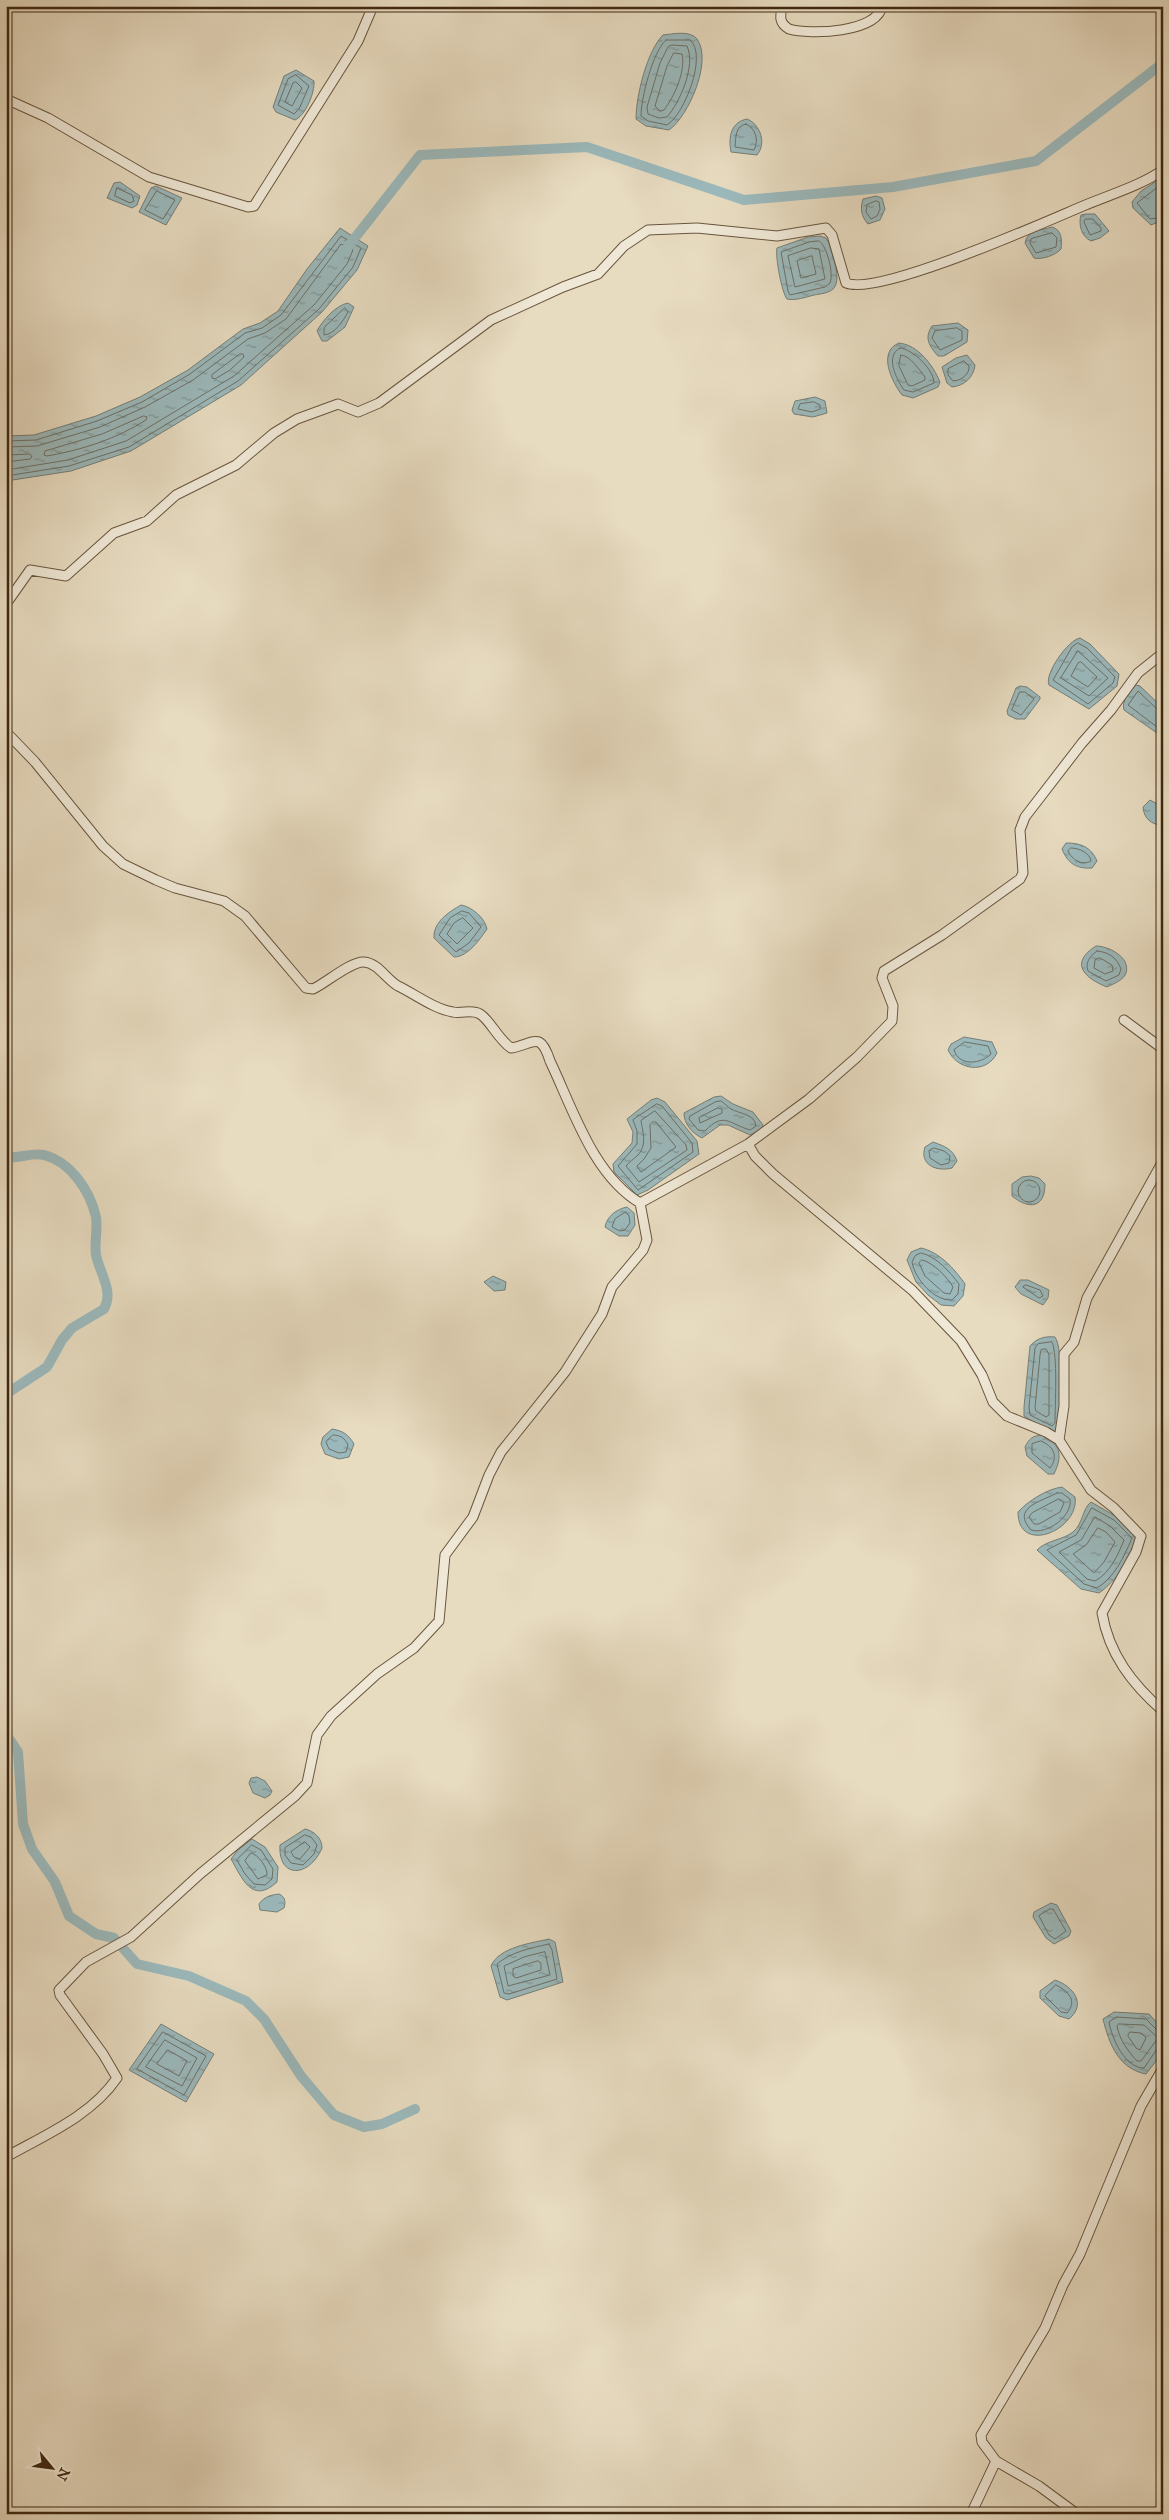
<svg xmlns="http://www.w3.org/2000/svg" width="1169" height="2520" font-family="'IM FELL Great Primer',serif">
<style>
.water{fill:url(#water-ripples);stroke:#767f78}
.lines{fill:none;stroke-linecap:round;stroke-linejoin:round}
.shore{stroke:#6d7067;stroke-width:1}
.canal{stroke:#9bb9bc;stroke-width:10}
.minor-casing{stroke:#69553e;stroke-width:11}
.minor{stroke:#efe8d6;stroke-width:9}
</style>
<defs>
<pattern id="water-ripples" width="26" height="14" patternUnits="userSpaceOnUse" patternTransform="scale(1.25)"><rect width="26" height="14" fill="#9bb9bc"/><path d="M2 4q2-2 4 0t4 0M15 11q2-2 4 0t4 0" fill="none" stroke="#809697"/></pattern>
</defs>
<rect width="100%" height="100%" fill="#e7dbc0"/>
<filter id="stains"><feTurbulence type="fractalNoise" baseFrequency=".004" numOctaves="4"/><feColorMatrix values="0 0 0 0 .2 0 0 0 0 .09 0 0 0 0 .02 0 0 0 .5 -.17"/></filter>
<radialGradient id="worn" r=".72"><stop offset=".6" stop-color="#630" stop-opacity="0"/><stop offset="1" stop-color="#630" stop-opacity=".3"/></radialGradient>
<!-- water -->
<path class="water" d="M663 35C673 34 690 30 697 39 713 61 688 117 669 130L646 126 636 119C636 96 647 51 663 35Z
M296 70 314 81C315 92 306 115 295 120L276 112 273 107 284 76Z
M747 119C760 124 767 143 757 155L731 152C728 137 731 122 747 119Z
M1163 177V220L1151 225 1133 208 1132 202 1141 191Z
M120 182 140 196 137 205 132 208 107 198 114 183Z
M156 186 182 198 166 225 139 212 151 188Z
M876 196 882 198 885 209 880 220 868 224C861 216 860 209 863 199Z
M1086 214H1095L1109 231 1100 238 1091 241C1082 237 1078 225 1081 215Z
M1052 227C1062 230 1062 240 1061 249 1056 255 1042 260 1034 258L1025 243C1027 230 1040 231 1052 227Z
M340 228 368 246 357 270 322 312 241 385 131 451 71 471 6 481V436L34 435 96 416 140 397 188 370 243 329 260 323 278 311 307 269Z
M820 236 826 238 829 243C831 254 843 279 833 289 829 293 820 294 814 295 806 297 795 301 787 299 782 293 775 257 777 248L808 237Z
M348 303 354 307 345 327 327 341H322L317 331C322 321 336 305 348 303Z
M958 323 968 330 967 342 944 356H938C929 346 924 338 932 326Z
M899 343C918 345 933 365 940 382L938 387 913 398 902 395C892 382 877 352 899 343Z
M967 355 975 365C974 377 964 386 952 387L947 383 942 367 956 358Z
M815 397 825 401 827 413 813 417 794 414 792 410 795 401Z
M1080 638 1090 644 1119 674 1117 686 1089 709 1049 685C1044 674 1068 640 1080 638Z
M1136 685 1140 686 1163 708V729L1157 733 1124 710C1121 702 1130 689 1136 685Z
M1020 686 1027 687 1040 697V699L1025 719H1016L1008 715 1007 711 1016 688Z
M1150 800 1163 807V826C1151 824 1144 819 1143 807Z
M1066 843C1081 843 1091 847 1097 861L1092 868C1077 869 1068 864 1062 849Z
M461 905C472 907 485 918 487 929 480 939 468 957 454 957L434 938C433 922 449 912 461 905Z
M1096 946C1108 946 1131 957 1126 973 1124 980 1113 984 1107 987 1084 978 1069 963 1096 946Z
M964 1037 992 1042 997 1053C986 1075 957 1070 948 1050L951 1044Z
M721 1096 733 1104 753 1112 763 1125 760 1130 750 1135 728 1125H720L702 1138C692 1133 684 1124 684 1113L714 1097Z
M657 1098 665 1102 697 1141 699 1154 648 1190 637 1195 614 1172 613 1164 632 1143 633 1132 627 1119 651 1100Z
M933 1142C944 1146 953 1149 957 1161L952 1168C937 1172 919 1165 925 1147Z
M1031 1176 1039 1178 1045 1184C1045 1208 1029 1210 1012 1196V1184L1022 1177Z
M627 1207 634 1213 635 1225 628 1236H619L605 1227C607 1216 617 1209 627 1207Z
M921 1248C939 1252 954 1268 965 1284L963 1296 954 1306 941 1305 928 1295 916 1282 907 1260 911 1252Z
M493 1276 506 1282 505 1290 494 1291 484 1282Z
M1020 1280H1028L1049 1290 1048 1298 1043 1305 1021 1294 1015 1287Z
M1055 1337C1064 1349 1059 1413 1058 1431L1056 1432 1041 1427 1024 1416V1407L1030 1346C1037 1338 1045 1336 1055 1337Z
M332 1429C343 1431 348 1434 354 1444L349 1457 339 1459 325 1454 321 1444 323 1437Z
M1041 1435C1061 1444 1063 1455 1054 1474H1048L1027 1456 1025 1447C1029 1439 1032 1436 1041 1435Z
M1062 1487 1075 1497C1080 1530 1018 1556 1018 1512 1028 1501 1047 1489 1062 1487Z
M1091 1502 1117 1517 1136 1534C1138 1553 1114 1583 1099 1593L1081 1589 1037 1550C1047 1540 1063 1540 1073 1532 1083 1524 1082 1509 1091 1502Z
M257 1777 265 1781 272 1791 270 1795 265 1798 253 1793 249 1783 251 1778Z
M305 1829C314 1831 322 1838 322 1848 309 1878 278 1879 280 1845Z
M252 1839 265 1847 278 1867 277 1882C252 1905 242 1878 231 1859L238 1850Z
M279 1894C285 1897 286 1901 284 1908L277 1912 260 1910 259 1904C264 1897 270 1895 279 1894Z
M1051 1903 1057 1905 1071 1931 1069 1936 1054 1944 1046 1938 1033 1917 1034 1912Z
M549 1939 555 1942 563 1982 507 2000 500 1997 491 1966C499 1947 532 1943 549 1939Z
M1055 1980C1073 1986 1087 2004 1069 2019L1059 2016 1040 1998V1991Z
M1114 2012 1149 2014 1163 2029 1160 2056 1146 2074C1119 2069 1109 2044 1103 2019Z
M161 2024 214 2054 186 2102 129 2070Z"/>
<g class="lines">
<!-- shore -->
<path class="shore" d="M666 40H690C708 55 684 115 667 125L648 121 641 116C641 98 653 51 666 40Z
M672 45 687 46C696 66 680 102 667 117L659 118 648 114 647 107 660 63 668 47Z
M674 53 682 54C686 71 674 97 664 110L660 111 655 106 667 66Z
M296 75 309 86 299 109 294 114 278 105 288 79Z
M296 82 302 88 292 106 285 102 293 83Z
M746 124C756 128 759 141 754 150L735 147C736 137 735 126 746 124Z
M1163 183 1137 203 1150 219 1163 217
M117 188 132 195 134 201 130 203 115 196Z
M157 191 175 200 163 219 145 210Z
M876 201 879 202 880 209 877 216 871 219 866 212 867 205Z
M1086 219H1093L1101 228V231L1090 235 1084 222Z
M1052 233 1057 238 1056 247 1036 253 1030 243 1031 239Z
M819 241C827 245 834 274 830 283L825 287 790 295 788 291 781 252 809 242Z
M811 248 819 249 825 279 795 287 788 256Z
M812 256 816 274 801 278 797 261Z
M345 308 348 312C343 321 335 334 324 335V328Z
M957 328 962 331V340L940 350 932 338 935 331Z
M900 348C913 349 934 370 934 383L913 392 904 390C897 380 884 356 900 348Z
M240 354H243L244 357 230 370 215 379 212 378V375Z
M901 355C911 356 919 370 925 377V380L912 386 908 385 899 366Z
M964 361 969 366C970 374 961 381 953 381L948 375V369Z
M814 402 820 405V409L812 412 798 409 800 404Z
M144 416 147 417 146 420C116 439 82 450 47 456L44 455 45 451 102 434Z
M6 441 36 440 97 421 142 402 190 374 245 333 262 328 281 315 341 236 361 248 353 267 319 309 238 381 129 447 69 466 6 476
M6 447 37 446 100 427 145 407 193 380 248 339 265 333 286 319 341 244 353 250 347 264 314 305 234 376 126 441 68 460 6 470
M6 455 30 454 32 457 30 459 6 462
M1078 643 1087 648 1115 677 1113 683 1088 704 1053 680 1072 647Z
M1078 651 1108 678 1089 696 1061 678Z
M1081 662 1097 677 1088 687 1071 676 1078 663Z
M1020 692H1025L1034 699 1021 715 1012 710Z
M1163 711 1158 710 1138 691 1128 705 1157 727 1163 726
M1071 848C1079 848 1090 853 1091 861 1082 866 1072 860 1068 851Z
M462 911 469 913 481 927 469 943 456 952 439 935 450 918Z
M463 918 473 928 457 944 447 934 454 923Z
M1097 951C1109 952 1117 958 1121 969L1119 975 1106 981 1088 971C1085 962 1090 956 1097 951Z
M1100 958 1112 965 1113 971 1105 974 1094 968 1095 960Z
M965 1042 988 1046 991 1054C981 1064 959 1067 954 1050Z
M721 1101C725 1103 727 1107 731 1109 740 1114 755 1114 756 1126L750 1130C729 1124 724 1111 705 1131L698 1130 689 1119 690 1116 715 1102Z
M657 1104 662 1106 692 1143 693 1152 638 1190 618 1166 637 1144V1131L633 1120Z
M718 1108 722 1109V1113L700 1123 699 1118Z
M655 1111 686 1145 687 1150 639 1182 626 1166C629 1162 634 1159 638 1155 647 1145 643 1133 641 1121Z
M653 1122H656L676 1147 641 1172 637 1166 644 1159 651 1148 650 1125Z
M934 1148 944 1151 950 1156 949 1163 941 1165 930 1158 929 1151Z
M1018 1191a11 11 0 1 1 22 0a11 11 0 1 1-22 0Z
M626 1212 629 1216 630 1223 625 1230 620 1231 612 1227 615 1219Z
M921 1253C936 1256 950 1272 959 1284L958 1294 952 1300C934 1301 915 1279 912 1262L915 1256Z
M922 1260C933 1262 948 1278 953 1287L950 1294 944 1293 925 1276 919 1263Z
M1026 1285 1040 1290 1043 1296 1039 1298 1023 1287Z
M1052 1342C1058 1354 1055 1407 1055 1423L1052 1426 1030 1415 1029 1407 1035 1348 1038 1344Z
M1046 1349 1049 1354V1415L1046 1417 1036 1411 1035 1408 1040 1355 1041 1350Z
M333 1435C340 1435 345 1438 348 1445L346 1452 339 1453 329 1449 326 1442Z
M1041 1441C1053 1446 1059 1456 1050 1468L1032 1453V1444Z
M1057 1493H1062L1070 1499C1073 1516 1047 1535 1031 1530 1011 1508 1040 1502 1057 1493Z
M1059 1499 1064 1503 1060 1512 1039 1524H1034L1029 1517 1032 1513Z
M1092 1508 1114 1520 1132 1538C1124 1557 1114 1578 1097 1588L1084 1584 1047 1550 1076 1535Z
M1095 1517 1110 1526 1124 1540C1118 1555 1110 1573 1095 1581L1087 1579 1059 1552 1081 1540Z
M1098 1528 1106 1532 1115 1542 1104 1562 1094 1573 1073 1554 1086 1545Z
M305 1835 311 1837 317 1845 314 1854 303 1865 291 1863 285 1855V1848Z
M305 1842 310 1847 300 1859 294 1857 291 1852Z
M252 1845 261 1850 273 1869 272 1879 265 1885 254 1884 245 1874 237 1860Z
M251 1853C258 1854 268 1868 267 1875L258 1879 245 1861Z
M1050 1909H1053L1066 1931 1055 1939 1049 1935 1039 1916Z
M549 1944 552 1950 557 1979 509 1994 504 1993 497 1964C511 1952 531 1948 549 1944Z
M545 1952 550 1975 508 1986 504 1966 524 1957Z
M538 1961 541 1963V1970L516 1978 513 1976V1969Z
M1056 1985C1068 1991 1078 2001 1067 2013L1061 2012 1045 1996Z
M1119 2024 1144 2025 1158 2038 1141 2061H1137C1128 2051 1119 2039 1117 2026Z
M163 2032 206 2056 184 2095 137 2069Z
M1130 2032 1141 2033 1146 2038 1140 2050 1136 2048 1128 2036Z
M1163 2032 1157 2030 1146 2019 1116 2017 1109 2022C1112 2039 1125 2068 1144 2068L1157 2049 1163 2047
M165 2040 197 2058 182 2086 146 2067Z
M168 2050 187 2061 179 2076 157 2064Z"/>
<!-- canal -->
<path class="canal" d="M347 248 420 155 587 147 744 200 893 187 1036 161 1163 63
M6 1157C19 1159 31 1152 44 1155 71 1162 90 1191 96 1217 98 1230 94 1243 96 1255 100 1274 114 1291 104 1309L72 1328 62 1340 47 1367 6 1394
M6 1734 18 1752 23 1824 32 1849 55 1882 69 1916 96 1934 114 1938 137 1964 189 1976 246 2001 264 2019 301 2076 334 2115 364 2127 382 2124 415 2109"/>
<defs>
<path id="minor" d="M782 6C780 17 779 23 789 29 810 35 877 33 882 6
M6 99 48 118 149 177 248 207 254 206 358 41 373 6
M6 604 30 570 66 576 114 533 147 521 176 495 236 465 274 433 297 419 338 404 358 412 379 403 491 320 563 287 598 274 624 246 648 230 697 228 777 236 826 228 832 235 846 283C878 297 1045 222 1083 206 1109 195 1140 186 1163 170
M6 732 35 762 103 846 123 864 156 880 175 888 224 901 245 916 306 988 313 989C326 983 351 961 364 962 378 963 386 979 398 986 415 994 434 1009 453 1012 462 1014 472 1009 480 1014 490 1020 498 1039 511 1048 534 1044 540 1030 550 1061 573 1109 593 1175 640 1203
M1124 1020 1163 1049
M748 1144 755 1156 773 1174 912 1290 961 1341 982 1375 993 1402 1007 1416 1046 1432 1059 1440 1091 1490 1114 1508 1141 1536 1136 1552 1102 1613C1109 1654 1132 1684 1163 1711
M1059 1440 1064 1406V1354L1074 1342 1087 1298 1163 1161
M6 2157C45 2135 91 2116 117 2078L103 2054 60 1995 59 1990 86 1962 131 1937 200 1874 295 1796 307 1783 317 1735 331 1716 377 1674 414 1648 439 1621 445 1555 473 1517 489 1475 501 1452 565 1372 602 1314 612 1287 643 1250 647 1240 640 1203 748 1144 809 1099 857 1057 892 1021 893 1006 882 978 884 971 942 935 1020 879 1023 873 1020 830 1025 817 1082 743 1111 710 1138 673 1163 653
M996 2461 1039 2486 1077 2514
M971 2514 996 2461 982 2442 981 2435 1045 2328 1063 2285 1080 2254 1141 2106 1163 2068"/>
</defs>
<!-- minor casing -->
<use href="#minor" class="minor-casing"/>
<!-- minor -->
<use href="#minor" class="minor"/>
</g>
<!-- margin -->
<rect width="1169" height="2520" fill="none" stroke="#e7dbc0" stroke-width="25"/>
<rect x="8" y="8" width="1154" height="2505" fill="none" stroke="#3f2812" stroke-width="2.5"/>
<rect x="12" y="12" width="1144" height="2495" fill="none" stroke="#3f2812"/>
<!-- north arrow -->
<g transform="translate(52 2468) rotate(119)" stroke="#efe8d6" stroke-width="4" paint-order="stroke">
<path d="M0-4L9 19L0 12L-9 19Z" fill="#3f2812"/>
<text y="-8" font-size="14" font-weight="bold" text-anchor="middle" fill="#3f2812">N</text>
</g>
<rect width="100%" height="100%" filter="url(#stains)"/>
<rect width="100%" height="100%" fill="url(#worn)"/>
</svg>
